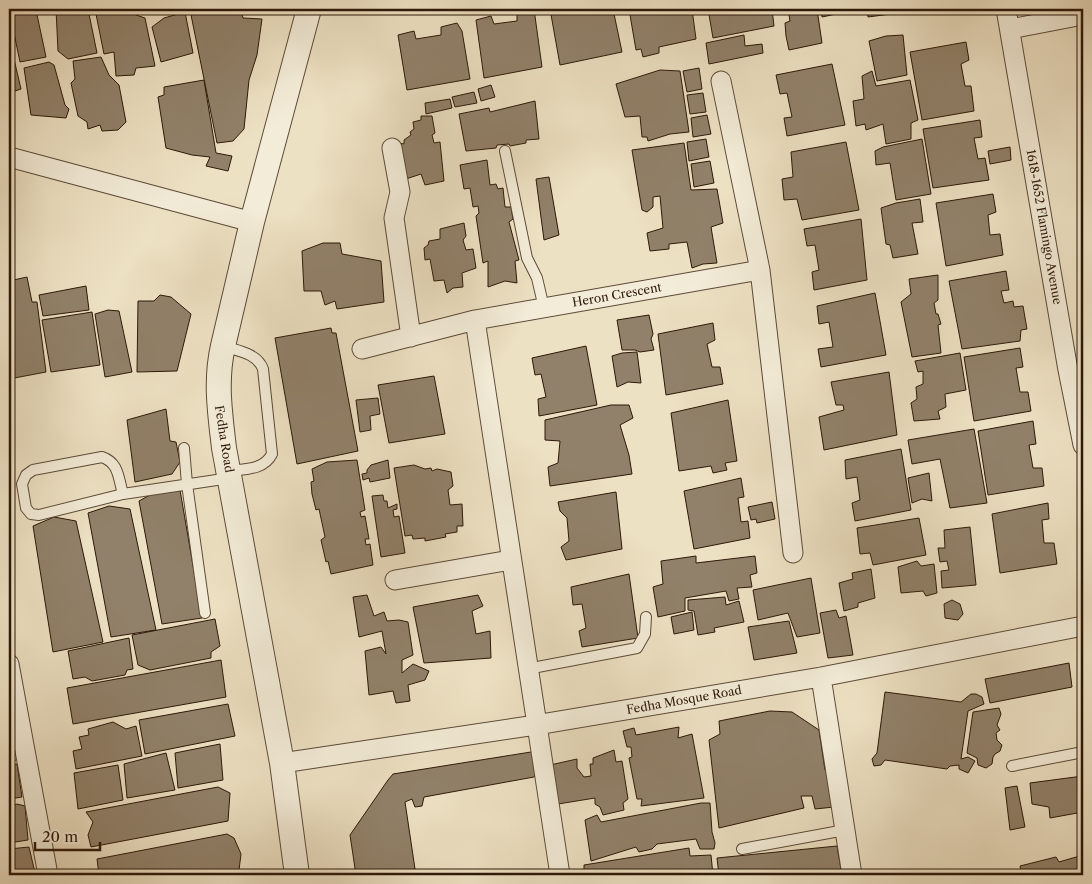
<svg xmlns="http://www.w3.org/2000/svg" width="1092" height="884" font-family="'Libre Caslon Text',serif">
<style>
.building{fill:#91816a;stroke:#2d1809}
.lines{fill:none;stroke-linecap:round;stroke-linejoin:round}
.service-casing{stroke:#5d4a38;stroke-width:12}
.minor-casing{stroke:#5d4a38;stroke-width:21}
.tertiary-casing{stroke:#5d4a38;stroke-width:26}
.service{stroke:#f3ecd8;stroke-width:10}
.minor{stroke:#f3ecd8;stroke-width:19}
.tertiary{stroke:#f3ecd8;stroke-width:24}
.labels{text-anchor:middle;stroke-width:4;stroke-linejoin:round;paint-order:stroke}
.street-label{font-size:12px;fill:#2d1809;stroke:#f3ecd8}
</style>
<rect width="100%" height="100%" fill="#ede1c3"/>
<filter id="stains"><feTurbulence type="fractalNoise" baseFrequency=".004" numOctaves="4"/><feColorMatrix values="0 0 0 0 .2 0 0 0 0 .09 0 0 0 0 .02 0 0 0 .5 -.17"/></filter>
<radialGradient id="worn" r=".72"><stop offset=".6" stop-color="#630" stop-opacity="0"/><stop offset="1" stop-color="#630" stop-opacity=".3"/></radialGradient>
<!-- building -->
<path class="building" d="M56 9H88L97 53 68 59 58 51Z
M95 9H136V15L145 18 155 66 136 68 134 75 116 76 114 52 104 54Z
M194 9 241 10 243 18 262 19 257 55 249 80 244 129 233 141 217 143 190 10Z
M245 9H266L265 13 246 11Z
M525 9H534L542 67 484 78 476 20 491 16 494 24 517 21V10Z
M550 9H613L622 52 560 65Z
M629 9H692L696 39 659 47V53L643 57 641 49 636 50Z
M708 9H772L774 26 713 38Z
M788 9H817L822 43 789 50 786 36 785 23 790 21Z
M821 9H850V11L822 17Z
M867 9H899L898 13 868 17Z
M36 10 46 57 20 62 10 14Z
M185 12 193 53 161 62 152 27 164 18Z
M457 23 462 31 470 79 407 90 398 35 414 31 416 39 441 35V27Z
M744 35 745 46 762 44 763 53 709 64 706 43Z
M903 35 907 75 877 81 869 41 886 36Z
M9 38 21 89 9 93Z
M966 42 969 60 961 64 965 86H971L974 111 922 120 910 52Z
M101 57 109 75 119 85 126 122 118 130 102 131 100 125 88 129 87 122 78 116 71 83 75 79 73 61Z
M49 62 54 65 65 105 69 109 66 118 31 115 24 68Z
M832 64 845 125 787 136 784 118 792 117 787 93 780 94 776 75Z
M699 68 702 89 687 92 683 71Z
M660 70 680 71 689 132 670 134 648 141 647 137H642L640 116 625 117 616 84Z
M872 71 876 86 910 80 918 120 911 123V139L886 144 883 124 866 130 865 124 856 126 853 101 864 99 862 76Z
M204 80 216 153 232 156 228 171 206 166 210 157 192 155 166 148 158 97 164 95V87Z
M491 85 495 97 481 101 478 89Z
M474 92 477 103 455 107 452 97Z
M703 93 706 112 690 114 687 95Z
M450 99 452 108 426 114 425 103Z
M535 101 539 139 526 140V143L510 146 509 144 497 145 496 148 466 151 459 114 489 108 490 112Z
M707 115 711 134 693 137 691 118Z
M421 116H432L435 133 432 135 434 143 440 142 444 181 425 185 421 174 406 179 399 143 404 144V140L411 135 410 132 414 129 413 122 421 120Z
M980 120 982 137 974 138 978 159 985 158 989 180 933 188 923 129Z
M706 139 709 157 689 161 687 142Z
M922 139 931 194 896 200 890 163 876 165 875 151 883 147Z
M846 142 859 210 802 220 797 199 784 200 782 179 793 177 791 152Z
M684 143 691 190 717 189 723 223 711 227 717 263 703 264 692 268 687 242 669 244V249L650 251 647 233 663 228 660 196 653 197V207L647 212 642 210 632 150Z
M1010 147 1011 160 990 164 988 151Z
M487 160 490 185 496 184 498 189 503 188 505 207H511L513 219 509 222 519 260 515 261 517 283 505 281 488 287V261L483 263 476 216 479 213 478 206 473 207 470 188 464 189 460 165Z
M710 161 714 183 694 187 691 164Z
M549 177 559 235 544 240 536 179Z
M993 194 996 212 988 215 990 235 1000 234 1003 255 946 266 936 203Z
M920 199 923 222 912 223 918 254 893 258 890 245 886 244 881 208 896 203Z
M861 219 867 280 814 290 812 272 819 270 815 245 807 246 804 229Z
M464 223 466 236 463 240 466 250 473 249 476 268 462 273 463 287 453 288 447 293 444 280 434 281 430 259 425 260 424 248 428 245 429 241 440 239V229Z
M323 243H340L342 254 381 261 384 302 337 309 335 301 325 305 321 291H304L302 251Z
M1006 271 1009 290 1001 291 1004 303 1013 301 1014 307 1023 306 1027 329 1021 330 1020 341 962 349 949 281Z
M938 275V300L934 303 936 314H938L941 324 938 325 941 353 912 357 901 302 911 294 909 279Z
M27 277 32 302H37L46 372 9 379V281Z
M86 286 89 310 43 316 39 295Z
M875 293 886 355 821 367 818 349 833 347 829 322 819 324 817 306Z
M160 295 171 297 191 314 177 371 137 372 138 301H154Z
M108 310 119 311 132 372 105 377 95 314Z
M92 312 100 365 51 372 42 320Z
M649 315 653 334 651 339 654 350 640 352 635 350H622L617 320Z
M713 323 715 340 707 344 712 367H720L723 384 666 395 658 334Z
M331 328 332 333H336L358 451 297 464 275 338Z
M586 346 597 405 539 416 538 399 546 397 541 374 535 375 532 358Z
M1020 348 1023 367 1016 368 1020 392H1028L1031 411 974 421 964 357Z
M637 352 641 383 628 382 617 387 612 356 622 353Z
M960 353 966 390 945 394 946 407 938 411 940 419 914 421 911 403 917 399 916 387 923 384V371L918 372 915 361Z
M889 372 897 435 824 450 819 417 844 410 843 405H836L831 382Z
M434 376 445 434 389 443 378 385Z
M378 398 380 414 370 416 371 430 360 432 356 400Z
M728 400 737 461 725 463 727 470 713 473 711 466 679 471 671 413Z
M611 405H629L633 418 620 425 629 455 632 474 550 486 548 467 558 463 560 441 545 440V420Z
M166 409 170 441 176 442 180 462 172 474 135 482 127 420Z
M1033 421 1036 444 1029 445 1033 468H1042L1044 486 988 495 978 431Z
M974 429 987 503 950 508 940 459 912 464 908 440Z
M901 449 911 510 855 521 852 503 860 500 857 477 846 479 845 460Z
M357 460 365 510 360 512 361 517 365 516 369 539H365L366 545 370 544 373 565 331 574 328 561 326 562 321 540 325 537 319 509 316 510 312 494 311 482 314 481 312 469 327 462Z
M388 460 390 478 370 482 369 478 363 480 362 474 367 473V470L371 465Z
M414 465 425 469 431 468 432 471 437 469 451 472 453 486 448 490 450 505 462 504 463 526H457V532L445 534 446 537 425 541V538L413 539 412 535 405 536 394 468Z
M929 473 932 501 922 499 912 503 908 478Z
M741 478 744 497 738 498 741 522 748 521 750 538 694 549 684 491Z
M159 490H180L202 618 162 624 139 501Z
M616 492 622 549 566 560 561 547 569 541 567 518 560 511 558 502Z
M383 495 384 501H387L388 508 397 504V509L393 510 394 517 399 516 405 553 381 557 372 496Z
M772 502 775 519 757 523 756 519 751 520 748 507Z
M1048 503 1049 519 1042 520 1044 543H1054L1057 564 1000 573 992 514Z
M109 506 130 509 156 630 111 637 88 513Z
M54 517 76 521 103 642 53 652 33 526Z
M919 518 926 555 873 565 870 553 860 554 857 528Z
M970 527 976 585 942 588 941 571 949 570 947 561 940 562 938 548H945L944 530Z
M696 556V563L755 556 757 573 750 575 752 587 737 588 739 599 729 601 726 591 685 598V611L658 617 653 587 663 584 661 561Z
M917 561 921 566 934 564 937 593 926 596 923 591 901 593 898 567Z
M871 569 875 598 858 603V607L844 611 839 583 853 579 852 573Z
M629 574 638 638 582 647 579 631 586 628 582 604 573 605 571 587Z
M811 578 820 633 797 637 788 613 758 620 753 590Z
M367 595 374 616 384 612 387 621 399 620 408 622 413 655 402 660V673L413 664 429 671 425 680 408 685 410 701 396 703 393 691 369 695 365 651 381 647 386 654 382 631 359 637 353 597Z
M478 595 483 606 472 611 476 634 490 631 491 658 424 663 413 607Z
M725 597 726 605 739 601 744 622 714 628 715 632 698 635 694 611 688 610V600Z
M952 600 960 604 963 614 958 620 945 618 944 604Z
M836 610 839 618 846 616 853 655 828 658 820 613Z
M692 612 694 630 674 634 671 617Z
M215 619 220 646 211 652V658L150 670 138 665 132 635Z
M789 621 797 653 754 660 748 627Z
M129 638 133 669 127 670 125 675 92 681 85 677 73 679 68 651Z
M221 660 226 697 73 724 67 688Z
M1069 663 1072 687 990 703 985 679Z
M885 692 961 702 971 694H976L982 697 984 704 968 711 961 759 968 757 975 761 968 773 959 769V765L950 766 947 769 885 760 881 765 874 766 872 759 877 753Z
M228 704 235 736 145 754 139 720Z
M999 708 1001 714 997 725 1000 730 996 733 997 740 1002 745 1000 751 995 754 993 757 992 764 986 768 978 765 977 758 967 753 973 712Z
M770 711 792 712 819 730 825 770 831 776 834 807 815 809 812 796H801L804 808 719 828 709 740 720 734 719 721Z
M113 722 126 729 136 726 142 756 76 769 73 751 82 749 79 737 89 735 88 729Z
M679 727 678 738 692 734 704 798 641 806 642 799H637L629 758 632 757 631 747H627L623 731 634 728 636 735Z
M9 728 15 761 9 762Z
M220 744 223 780 178 788 175 753Z
M614 750 616 762 622 761 628 799 623 803 624 810 603 815 600 807 595 804V798L558 804 550 765 577 759V768L584 777 591 776 590 764H593V758Z
M531 752 534 755 537 772 534 777 424 797 422 806 415 807 412 799 405 802 415 869 391 875H356L350 835 388 780 393 774Z
M166 753 175 790 127 798 124 764Z
M17 764 22 797 9 799V766Z
M118 765 123 800 78 809 74 773Z
M1083 776V812L1050 818 1049 807 1032 804 1030 783Z
M1017 786 1025 827 1010 830 1005 788Z
M218 787 230 793 228 821 91 847 88 835 93 822 86 812Z
M701 803H710L712 832 715 843 714 849H700L696 839 657 844 652 849 639 852 636 847 591 861 585 820 597 815 601 822Z
M17 804 25 806 28 840 9 843V806Z
M227 834 234 838 241 854 239 870 209 875H99L97 859Z
M837 846 842 875H719L717 858Z
M29 847 35 873 29 875H9V849Z
M689 848 690 856 711 855 713 875H584V865Z
M1083 855V875H1022L1020 866 1056 857 1059 862Z"/>
<g class="lines">
<defs>
<path id="service" d="M505 151 527 258 537 278 544 308
M223 346C238 351 257 353 263 369L272 454C264 470 245 469 229 471
M184 448 187 484 205 613
M123 494C118 477 119 463 102 457L33 470 26 475 22 484 26 508 31 514 39 515 123 494 230 478
M527 669 637 648 645 634 646 617
M1012 766 1083 752
M742 849 845 830"/>
<path id="minor" d="M1006 9 1068 370 1083 445
M1010 29 1083 15
M721 81 760 270 793 553
M392 148 400 192 394 218 411 337
M9 157 252 222
M475 320 560 875
M362 349 475 320 760 270
M395 580 510 560
M9 664 48 875
M821 677 852 875
M282 763 536 725 821 677 1083 626"/>
<path id="tertiary" d="M297 875 282 763 224 448C220 413 215 381 223 346L252 222 309 9"/>
</defs>
<!-- service casing -->
<use href="#service" class="service-casing"/>
<!-- minor casing -->
<use href="#minor" class="minor-casing"/>
<!-- tertiary casing -->
<use href="#tertiary" class="tertiary-casing"/>
<!-- service -->
<use href="#service" class="service"/>
<!-- minor -->
<use href="#minor" class="minor"/>
<!-- tertiary -->
<use href="#tertiary" class="tertiary"/>
</g>
<g class="labels">
<!-- street labels -->
<g class="street-label">
<text transform="translate(1044 227) rotate(80)" y="4">1618-1652 Flamingo Avenue</text>
<text transform="translate(617 295) rotate(-10)" y="4">Heron Crescent</text>
<text transform="translate(224 439) rotate(81)" y="4">Fedha Road</text>
<text transform="translate(684 700) rotate(-10)" y="4">Fedha Mosque Road</text>
</g>
</g>
<!-- margin -->
<rect width="1092" height="884" fill="none" stroke="#ede1c3" stroke-width="30"/>
<rect x="10" y="10" width="1072" height="864" fill="none" stroke="#2d1809" stroke-width="2.5"/>
<rect x="15" y="15" width="1062" height="854" fill="none" stroke="#2d1809"/>
<!-- scale -->
<path d="M35 842v8h65v-8" fill="none" stroke="#2d1809" stroke-width="2.5"/>
<text x="42" y="842" font-size="15" fill="#2d1809" stroke="#f3ecd8" stroke-width="4" paint-order="stroke">20 m</text>
<rect width="100%" height="100%" filter="url(#stains)"/>
<rect width="100%" height="100%" fill="url(#worn)"/>
</svg>
